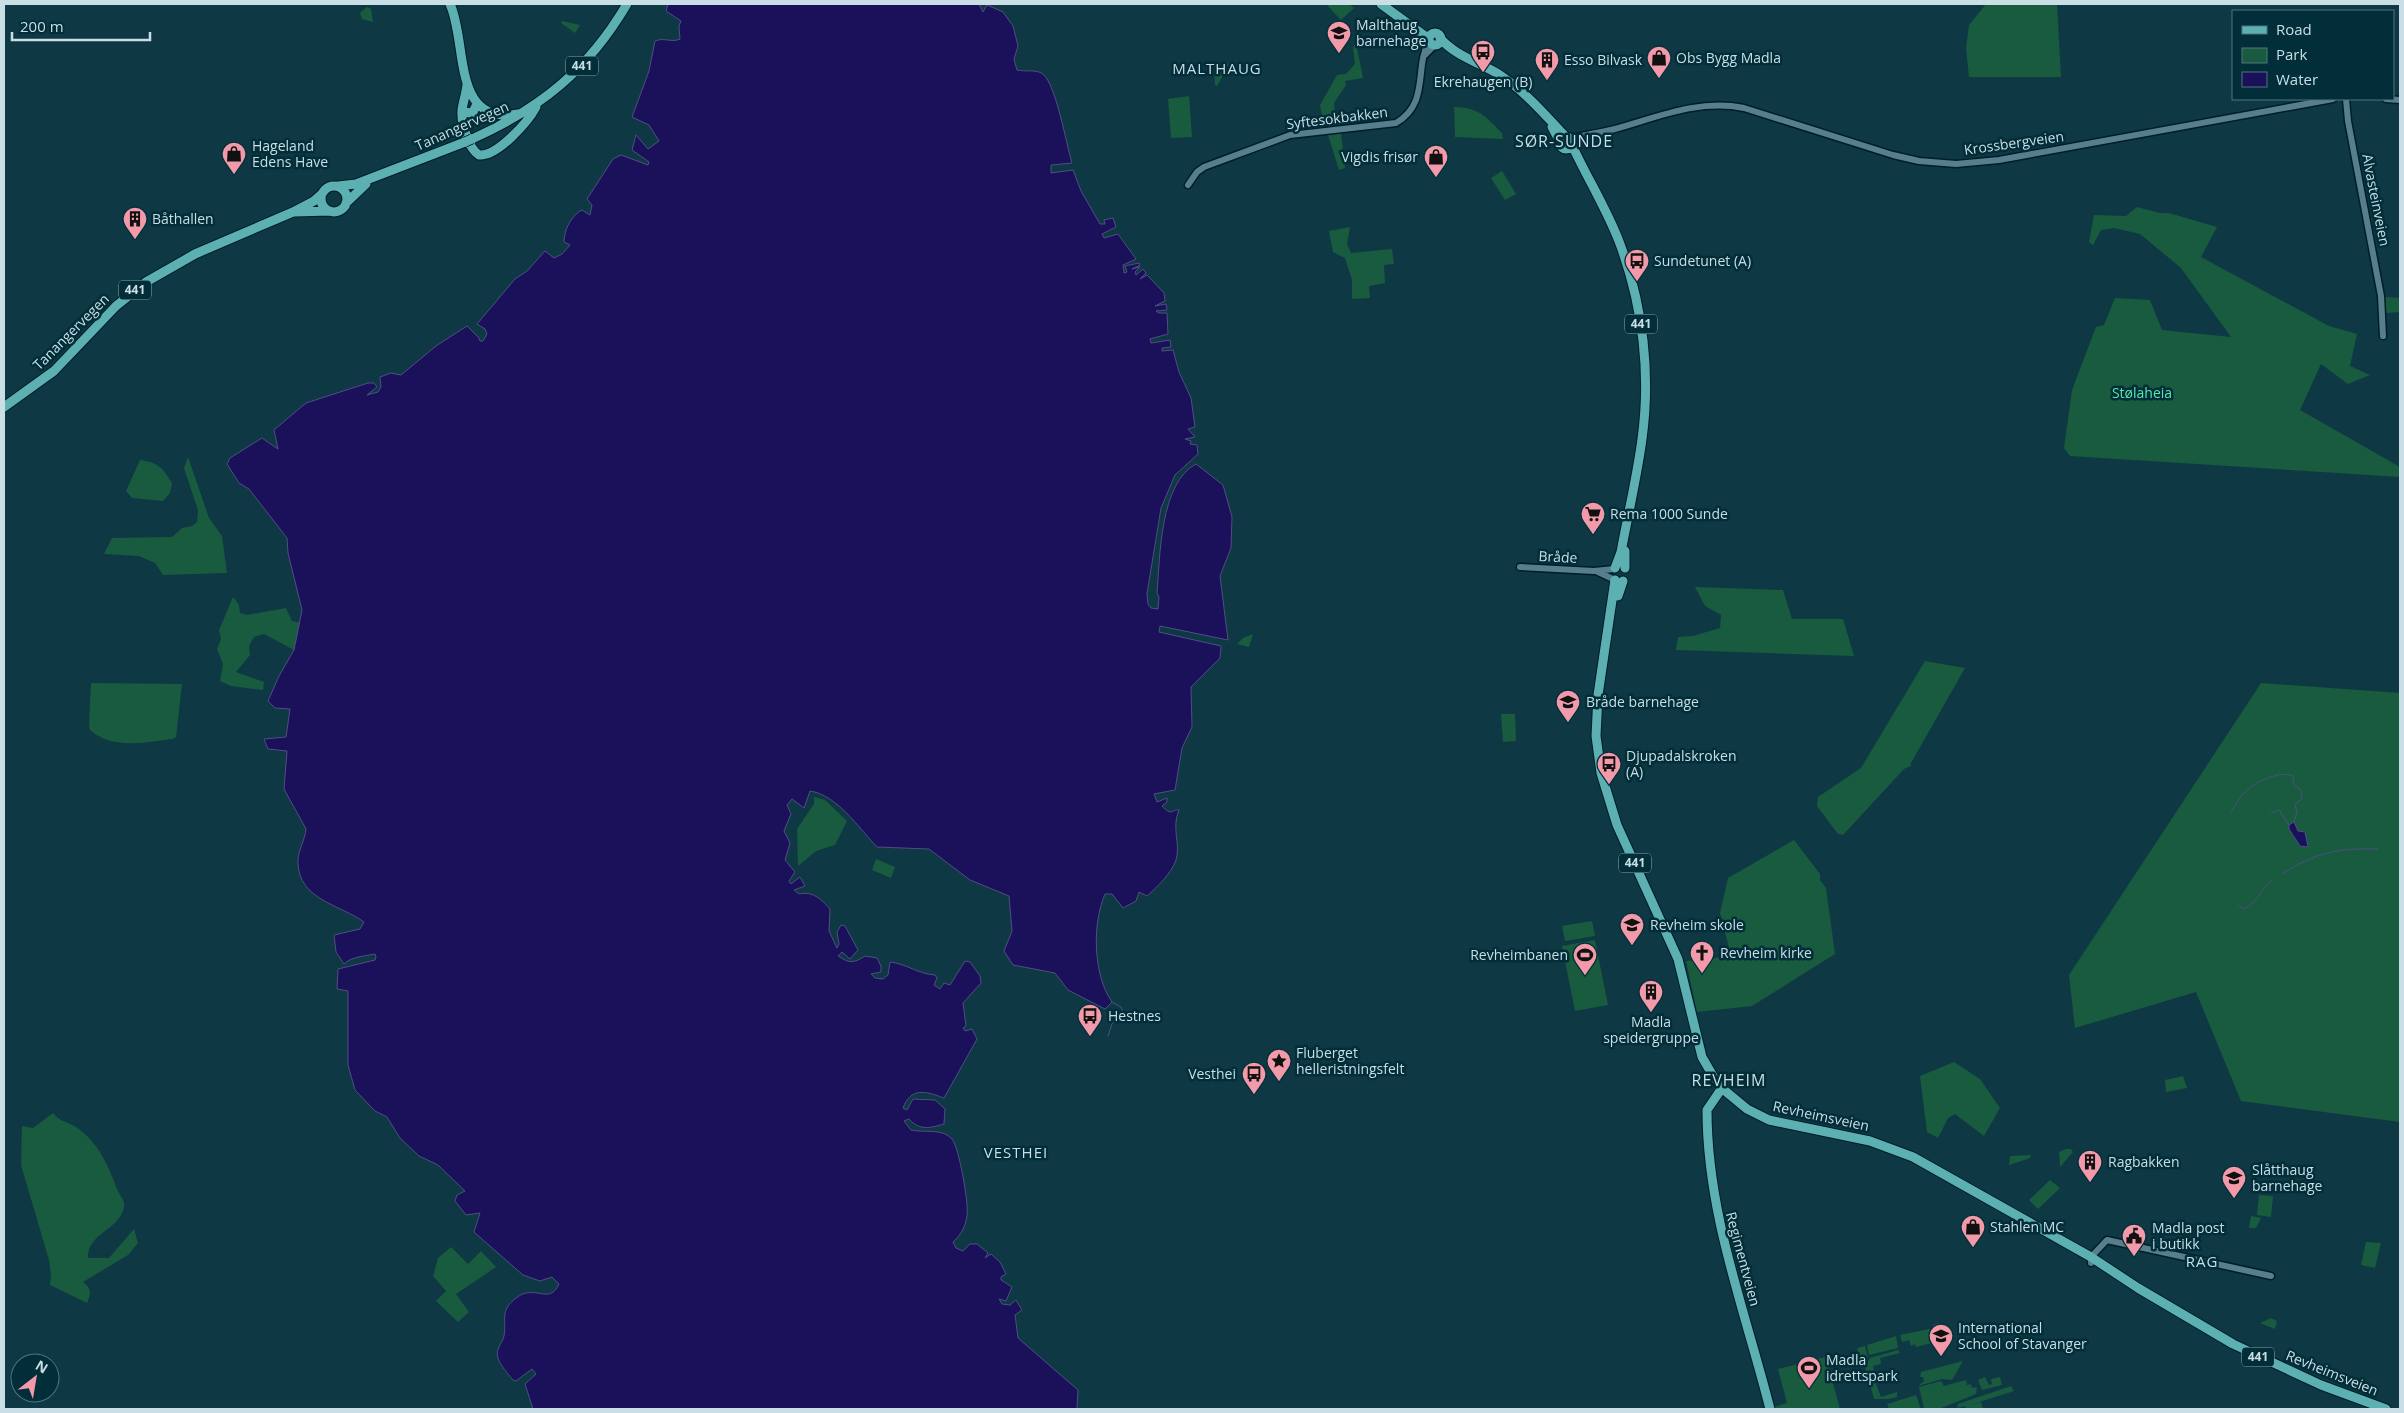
<svg xmlns="http://www.w3.org/2000/svg" width="2404" height="1413" font-family="'Open Sans',sans-serif">
<style>
.green{fill:#185b3f}
.water{fill:#1b115a;stroke:#4f4e84}
.lines{fill:none;stroke-linecap:round;stroke-linejoin:round}
.stream{stroke:#4f4e84;stroke-width:1}
.minor-casing{stroke:#001e27;stroke-width:9}
.major-casing{stroke:#001e27;stroke-width:11}
.minor{stroke:#567e8c;stroke-width:6}
.major{stroke:#5db0b2;stroke-width:9}
.major-bridge-casing{stroke:#001e27;stroke-width:11;stroke-linecap:butt}
.major-bridge{stroke:#5db0b2;stroke-width:9}
.labels{text-anchor:middle;stroke-width:5;stroke-linejoin:round;paint-order:stroke}
.shield{fill:#022e39;stroke:#8da9b1;stroke-width:1}
.shield-label{font-size:12px;font-weight:bold;fill:#c9dee5}
.poi-label{font-size:14px;fill:#c9dee5;stroke:#022e39;text-anchor:start}
.street-label{font-size:14px;fill:#c9dee5;stroke:#022e39}
.park-label{font-size:14px;fill:#58e7a8;stroke:#022e39}
.neighbourhood-label{font-size:15px;letter-spacing:1px;fill:#c9dee5;stroke:#022e39}
.quarter-label{font-size:16px;letter-spacing:1px;fill:#c9dee5;stroke:#022e39}
</style>
<rect width="100%" height="100%" fill="#0e3844"/>
<!-- green -->
<path class="green" d="M1326 4H1349L1354 8 1341 20Z
M1986 4H2057L2061 77H1969L1966 48 1969 25Z
M367 7 371 9 373 22 362 19 360 13Z
M562 21 580 25 575 33 561 23Z
M1356 43 1363 78 1345 81 1346 85 1334 103 1336 124 1324 126 1320 105 1337 75 1346 74 1355 64 1353 47Z
M1230 63 1217 86 1215 85 1214 65Z
M1189 96 1192 137 1171 138 1168 99Z
M1454 107C1480 108 1485 116 1502 133L1503 139 1455 137Z
M1341 133 1345 168 1339 170 1328 135Z
M1502 171 1516 194 1505 200 1491 178Z
M2137 207 2160 213H2169L2217 227 2201 257 2329 326 2357 334 2350 366 2370 375 2348 384 2321 364 2300 410 2400 467V477L2070 456 2064 448 2072 390 2096 327 2104 325 2115 298 2150 300 2162 330 2231 337 2181 268 2140 234 2114 228 2101 230 2093 245 2089 242 2094 215 2126 216Z
M1350 227 1347 244 1351 253 1392 249 1394 264 1384 265 1385 283 1369 286 1370 298 1352 299V280L1345 258 1333 252 1329 231Z
M2385 297 2400 298V312L2386 313Z
M188 457 209 518 222 536 227 573 163 575 155 563 139 556 104 554 112 538 172 537 182 528 192 526 197 522 198 510 184 468Z
M140 460C159 463 162 467 172 483L170 493 163 501 132 498 126 491Z
M1695 587 1783 590 1792 619H1843L1854 656 1676 650 1678 637 1693 636 1720 628 1721 615 1705 606Z
M233 597 239 605 240 613 247 615 286 608 292 621 301 623 294 650 264 634 254 637 249 646 250 655 236 672 264 682 263 690 231 686 220 681 223 664 217 649 221 639 219 630Z
M1253 634 1249 647 1237 644 1243 638Z
M1925 661 1965 668 1911 763V766L1904 769 1843 835 1838 834 1817 806 1818 797 1861 768Z
M91 683 182 684 176 737 173 739C147 742 112 750 90 730L89 724Z
M2261 683 2400 693V1122L2241 1101 2196 992 2075 1028 2069 975Z
M1501 714H1515L1516 741 1503 742Z
M814 797 825 800 847 821 835 845 816 851 798 866 797 829 814 804Z
M1794 840 1820 874V880L1826 888 1835 954 1752 1006 1697 1012 1686 961 1731 956 1720 913 1728 878Z
M876 859 895 867 891 878 872 870Z
M1592 921 1595 936 1565 941 1562 926Z
M1595 940 1608 1005 1575 1011 1562 946Z
M1954 1062 1980 1079 2000 1108 1984 1136 1955 1114 1948 1118 1938 1138 1927 1132 1920 1076Z
M2183 1076 2187 1088 2166 1092 2165 1080Z
M53 1113C59 1121 68 1122 76 1127 99 1143 108 1165 117 1189 120 1196 125 1200 124 1207 120 1230 87 1233 88 1258H109L134 1229 138 1243 128 1255 83 1282C92 1289 91 1293 87 1303L50 1285 51 1275 49 1260 21 1165 22 1126 33 1128Z
M2066 1149H2071L2073 1152 2060 1167 2059 1152Z
M2031 1155 2030 1158 2009 1165 2010 1156Z
M2050 1180 2060 1188 2038 1209 2029 1200Z
M2259 1195 2273 1196 2271 1217 2257 1215Z
M2251 1216 2261 1218 2256 1228H2249Z
M2366 1242 2381 1243 2375 1268 2361 1265Z
M451 1247 468 1264 481 1251 496 1267 456 1294 469 1312 458 1322 436 1301 446 1291 433 1276 438 1258Z
M2271 1318 2277 1321 2275 1329 2260 1323Z
M1939 1323 1944 1340 1916 1347 1915 1344 1911 1346 1909 1340 1902 1342 1900 1335 1934 1328 1933 1325Z
M1896 1336 1898 1348 1869 1355 1867 1345Z
M1865 1346 1868 1358 1863 1366 1857 1348Z
M1898 1350 1900 1353 1880 1358 1881 1364 1873 1366 1874 1372 1872 1373 1881 1397 1897 1392V1397L1889 1399H1874L1865 1366 1870 1358Z
M1826 1357 1840 1409H1774V1407L1787 1403 1778 1369Z
M1963 1361 1952 1380 1942 1379 1918 1386 1924 1381 1923 1377H1920L1921 1372Z
M1985 1377 1989 1385 1992 1384 1991 1379 2000 1377 2002 1385 1982 1390 1978 1380Z
M1966 1380 1967 1385 1971 1384 1972 1388 1977 1387 1976 1394 1939 1409H1924L1919 1387 1941 1381 1944 1386Z
M2011 1386 2014 1391 1970 1405 1981 1402 1983 1409H1966L1965 1406 1957 1408 1958 1404Z
M1916 1395 1921 1409H1889L1887 1404Z"/>
<!-- water -->
<path class="water" d="M668 4H979L983 12 987 5 1003 12 1013 26 1018 46 1014 59 1017 70C1025 72 1036 69 1043 74 1056 85 1066 143 1072 163L1051 165V173L1073 170 1081 191 1100 224H1105L1104 220 1113 218 1116 227 1102 234 1104 238 1118 234 1136 259 1123 265 1124 273 1127 272 1125 266 1139 263 1140 265 1132 269 1140 267 1135 272 1136 275 1143 269 1146 273 1140 279 1147 275 1164 293 1165 301 1155 306 1166 304 1167 310 1156 311 1159 313H1167L1168 334 1150 339 1151 343 1170 340 1171 347 1162 348V351L1173 350 1179 372 1191 398 1195 427 1188 429 1195 437 1185 439 1191 441 1190 444 1197 445 1198 454 1175 475 1161 508 1147 594 1148 604 1151 608 1158 609 1159 597 1157 593C1160 556 1160 483 1196 464L1223 485 1232 517 1231 548 1220 576 1228 640 1160 626 1159 632 1221 646 1220 658 1191 687 1192 727 1182 748 1175 790 1154 794 1157 802 1167 798V802L1162 806C1172 817 1172 809 1179 810 1171 828 1181 844 1176 860 1171 874 1158 886 1147 896L1139 892 1136 901 1123 908 1112 894H1105C1092 924 1093 975 1112 1002L1105 1009 1068 990 1055 973 1013 965 1004 951 1012 931 1009 896 970 880 929 849 877 847C858 827 837 795 810 791L804 808 792 799 787 805 791 814 784 831 790 843 785 860 795 872 789 881 791 884 800 877 805 886 794 890 799 894C813 891 821 899 830 909L829 931 837 948 839 944 837 932 841 925 845 926 858 950 850 959 842 952 838 956C850 964 854 963 865 956L877 958 881 966V972L871 974 875 978 883 979 888 975 890 962C907 964 918 974 935 975L937 978 934 985 940 989 944 983 950 985 965 961 970 962 980 976 981 983 963 1003 966 1026 963 1028 965 1031 972 1029 977 1039 944 1098C925 1091 911 1087 903 1108L907 1110 913 1099 935 1100 945 1109 944 1124C930 1128 920 1131 909 1119L904 1121 911 1130C924 1133 942 1128 952 1139 959 1147 969 1204 967 1215 966 1226 961 1235 953 1242L956 1248 963 1251 970 1244H977L988 1253 985 1258 991 1254 1000 1262 1006 1274 1001 1277V1280L1012 1287 1006 1301 999 1299 1002 1304 1010 1305 1016 1300 1022 1310 1015 1315 1018 1338 1078 1390 1077 1409H533L525 1384 536 1374 532 1369 516 1381 513 1380C508 1374 500 1365 498 1358 495 1349 502 1344 504 1336 507 1320 499 1311 516 1298 535 1283 549 1306 559 1284L552 1277 540 1281 523 1275 474 1232 480 1213 466 1215 455 1201 457 1195 465 1191 438 1165 419 1156 400 1138 387 1117 375 1111 355 1090 348 1065V991L337 989 338 969 375 960 376 957 375 954C364 956 351 957 344 964L336 952 334 935 360 929 364 922C341 905 299 900 298 863 297 852 305 841 306 829L284 789 287 751 268 749 264 739 286 737 290 709 275 708 268 701 279 676 294 650 302 610 288 553 287 538 249 489 239 483 227 464 230 458 262 438 278 449 274 430 306 403 368 383H374L377 387 367 395 378 392 381 387 380 377 391 373 401 375 436 346 467 326 479 338 480 341H483L487 334 485 329 477 324 515 279 527 271 545 251 554 258 562 254 570 245 564 242C564 229 572 215 582 210L590 215 592 205 587 199 613 159 621 155 648 165 649 162 632 150 636 135 648 149 659 141 649 125 632 117 649 71 655 41C664 37 672 43 680 39L679 26 681 21 666 11Z
M2294 822 2298 831 2305 832 2308 847 2300 846 2289 829V825Z"/>
<g class="lines">
<!-- stream -->
<path class="stream" d="M2231 812C2236 805 2241 795 2248 789 2257 781 2282 770 2293 776L2294 785 2301 790 2302 798 2295 805 2297 812 2294 822
M2271 813 2279 810 2289 825
M2282 874C2316 852 2338 848 2378 849
M2239 905 2243 909C2261 902 2259 888 2273 880
M1108 1036 1112 1024 1123 1011 1121 1007 1112 1002"/>
<defs>
<path id="minor" d="M1425 55 1435 45
M2346 99 2348 121 2381 296 2383 336
M2386 99 2400 100
M1569 138C1584 135 1600 133 1615 129 1658 117 1698 99 1744 108L1893 155 1919 161 1956 164 1999 160 2333 99
M1188 185 1197 172 1204 167 1290 135 1396 123C1430 103 1414 68 1429 41
M1520 567 1594 571 1614 569
M1598 572 1613 579
M2091 1263V1257L2107 1240 2271 1276"/>
<path id="major" d="M450 4C468 43 451 126 518 114
M1381 4 1429 39
M1429 39a6 6 0 1 1 12 0a6 6 0 1 1-12 0Z
M1440 38C1455 56 1481 63 1500 75 1526 92 1545 115 1566 137
M467 85C466 94 463 102 462 110 461 123 468 148 479 155 497 157 528 122 536 107
M462 110 472 114 477 104
M1552 127 1560 142
M1560 143a6 6 0 1 1 12 0a6 6 0 1 1-12 0Z
M472 139C541 108 588 70 627 4
M1572 145C1587 178 1607 209 1620 244 1643 306 1651 374 1642 439 1637 477 1628 514 1621 552L1615 568
M338 186 356 184 465 142
M321 199a13 13 0 1 1 26 0a13 13 0 1 1-26 0Z
M346 203 366 184
M295 212 329 211
M4 407 54 371 116 306 146 282 195 254 293 212 314 201 322 194
M1625 568V551
M1615 580 1598 695 1596 736 1601 773 1617 825 1678 959 1702 1057 1713 1076 1724 1090 1747 1109 1769 1120 1870 1141 1913 1157 2091 1257 2138 1288 2233 1344 2321 1385 2386 1409
M1618 596 1623 581
M1722 1088 1707 1110C1707 1214 1745 1310 1770 1409"/>
</defs>
<!-- minor casing -->
<use href="#minor" class="minor-casing"/>
<!-- major casing -->
<use href="#major" class="major-casing"/>
<!-- minor -->
<use href="#minor" class="minor"/>
<!-- major -->
<use href="#major" class="major"/>
<defs>
<path id="major-bridge" d="M465 142 472 139"/>
</defs>
<!-- major-bridge casing -->
<use href="#major-bridge" class="major-bridge-casing"/>
<!-- major-bridge -->
<use href="#major-bridge" class="major-bridge"/>
</g>
<!-- icons -->
<defs>
<symbol id="school-pin" viewBox="-11 -11 22 30"><path d="M0 17L-7.5 6A9.5 9.5 0 1 1 7.5 6Z" fill="#f39aaa" stroke="#022e39"/><path d="M0-5L7-2L0 1L-7-2ZM-4 1L0 2.5L4 1V4Q0 6-4 4Z" fill="#111"/></symbol>
<symbol id="bus-pin" viewBox="-11 -11 22 30"><path d="M0 17L-7.5 6A9.5 9.5 0 1 1 7.5 6Z" fill="#f39aaa" stroke="#022e39"/><path d="M-5-6H5V4H4V6H2V4H-2V6H-4V4H-5ZM-3.5-4V0h7V-4ZM-3.5 1.2v1.5H-2V1.2ZM2 1.2v1.5H3.5V1.2Z" fill="#111"/></symbol>
<symbol id="shop-pin" viewBox="-11 -11 22 30"><path d="M0 17L-7.5 6A9.5 9.5 0 1 1 7.5 6Z" fill="#f39aaa" stroke="#022e39"/><path d="M-5-2.5h2.3a2.7 3.5 0 0 1 5.4 0H5L5.5 6h-11ZM-1.5-2.5h3a1.5 2.3 0 0 0-3 0Z" fill="#111"/></symbol>
<symbol id="building-pin" viewBox="-11 -11 22 30"><path d="M0 17L-7.5 6A9.5 9.5 0 1 1 7.5 6Z" fill="#f39aaa" stroke="#022e39"/><path d="M-4-6H4V6H1V3H-1V6H-4ZM-2.5-4.3h1.7v1.8h-1.7ZM.8-4.3h1.7v1.8H.8ZM-2.5-1h1.7V.8h-1.7ZM.8-1h1.7V.8H.8Z" fill="#111"/></symbol>
<symbol id="supermarket-pin" viewBox="-11 -11 22 30"><path d="M0 17L-7.5 6A9.5 9.5 0 1 1 7.5 6Z" fill="#f39aaa" stroke="#022e39"/><path d="M-6-5.5h2.5l.6 2H6L4.5 2H-2.5L-4.4-4H-6ZM-1.5 3.2a1.3 1.3 0 1 0 .1 0ZM3 3.2a1.3 1.3 0 1 0 .1 0Z" fill="#111"/></symbol>
<symbol id="church-pin" viewBox="-11 -11 22 30"><path d="M0 17L-7.5 6A9.5 9.5 0 1 1 7.5 6Z" fill="#f39aaa" stroke="#022e39"/><path d="M-1.2-6h2.4v3.5h3.3v2.4h-3.3V6h-2.4V-.1h-3.3v-2.4h3.3Z" fill="#111"/></symbol>
<symbol id="stadium-pin" viewBox="-11 -11 22 30"><path d="M0 17L-7.5 6A9.5 9.5 0 1 1 7.5 6Z" fill="#f39aaa" stroke="#022e39"/><path d="M0-5a6.5 5 0 1 0 0 10a6.5 5 0 1 0 0-10ZM-3.5-1.8h7v3.6h-7Z" fill="#111"/></symbol>
<symbol id="sight-pin" viewBox="-11 -11 22 30"><path d="M0 17L-7.5 6A9.5 9.5 0 1 1 7.5 6Z" fill="#f39aaa" stroke="#022e39"/><path d="M0-6L1.8-2.2L6-1.7L2.9 1.2L3.7 5.4L0 3.3L-3.7 5.4L-2.9 1.2L-6-1.7L-1.8-2.2Z" fill="#111"/></symbol>
<symbol id="civic-pin" viewBox="-11 -11 22 30"><path d="M0 17L-7.5 6A9.5 9.5 0 1 1 7.5 6Z" fill="#f39aaa" stroke="#022e39"/><path d="M-.6-6.5H3V-4.5H.6V-3L4-1V1h2V6H-6V1h2V-1L-.6-3ZM-1.2 2.5V6h2.4V2.5Z" fill="#111"/></symbol>
</defs>
<g fill-rule="evenodd">
<use href="#school-pin" x="1325" y="19" width="28" height="38"/>
<use href="#bus-pin" x="1469" y="38" width="28" height="38"/>
<use href="#shop-pin" x="1645" y="44" width="28" height="38"/>
<use href="#building-pin" x="1533" y="46" width="28" height="38"/>
<use href="#shop-pin" x="220" y="140" width="28" height="38"/>
<use href="#shop-pin" x="1422" y="143" width="28" height="38"/>
<use href="#building-pin" x="121" y="205" width="28" height="38"/>
<use href="#bus-pin" x="1623" y="247" width="28" height="38"/>
<use href="#supermarket-pin" x="1579" y="500" width="28" height="38"/>
<use href="#school-pin" x="1554" y="688" width="28" height="38"/>
<use href="#bus-pin" x="1595" y="750" width="28" height="38"/>
<use href="#school-pin" x="1618" y="911" width="28" height="38"/>
<use href="#church-pin" x="1688" y="939" width="28" height="38"/>
<use href="#stadium-pin" x="1571" y="941" width="28" height="38"/>
<use href="#building-pin" x="1637" y="978" width="28" height="38"/>
<use href="#bus-pin" x="1076" y="1002" width="28" height="38"/>
<use href="#sight-pin" x="1265" y="1047" width="28" height="38"/>
<use href="#bus-pin" x="1240" y="1060" width="28" height="38"/>
<use href="#building-pin" x="2076" y="1148" width="28" height="38"/>
<use href="#school-pin" x="2220" y="1164" width="28" height="38"/>
<use href="#shop-pin" x="1959" y="1213" width="28" height="38"/>
<use href="#civic-pin" x="2120" y="1222" width="28" height="38"/>
<use href="#school-pin" x="1927" y="1322" width="28" height="38"/>
<use href="#stadium-pin" x="1795" y="1354" width="28" height="38"/>
</g>
<g class="labels">
<!-- shield labels -->
<g class="shield">
<rect x="566" y="56.5" width="32" height="19" rx="4"/>
<rect x="119" y="280.5" width="32" height="19" rx="4"/>
<rect x="1625" y="314.5" width="32" height="19" rx="4"/>
<rect x="1619" y="853.5" width="32" height="19" rx="4"/>
<rect x="2242" y="1347.5" width="32" height="19" rx="4"/>
</g>
<g class="shield-label">
<text x="582" y="70">441</text>
<text x="135" y="294">441</text>
<text x="1641" y="328">441</text>
<text x="1635" y="867">441</text>
<text x="2258" y="1361">441</text>
</g>
<!-- poi labels -->
<g class="poi-label">
<text x="1356" y="30">Malthaug<tspan x="1356" dy="16">barnehage</tspan></text>
<text x="1676" y="63">Obs Bygg Madla</text>
<text x="1564" y="65">Esso Bilvask</text>
<text x="1483" y="87" text-anchor="middle">Ekrehaugen (B)</text>
<text x="252" y="151">Hageland<tspan x="252" dy="16">Edens Have</tspan></text>
<text x="1418" y="162" text-anchor="end">Vigdis frisør</text>
<text x="152" y="224">Båthallen</text>
<text x="1654" y="266">Sundetunet (A)</text>
<text x="1610" y="519">Rema 1000 Sunde</text>
<text x="1586" y="707">Bråde barnehage</text>
<text x="1626" y="761">Djupadalskroken<tspan x="1626" dy="16">(A)</tspan></text>
<text x="1650" y="930">Revheim skole</text>
<text x="1720" y="958">Revheim kirke</text>
<text x="1568" y="960" text-anchor="end">Revheimbanen</text>
<text x="1108" y="1021">Hestnes</text>
<text x="1651" y="1027" text-anchor="middle">Madla<tspan x="1651" dy="16">speidergruppe</tspan></text>
<text x="1296" y="1058">Fluberget<tspan x="1296" dy="16">helleristningsfelt</tspan></text>
<text x="1236" y="1079" text-anchor="end">Vesthei</text>
<text x="2108" y="1167">Ragbakken</text>
<text x="2252" y="1175">Slåtthaug<tspan x="2252" dy="16">barnehage</tspan></text>
<text x="1990" y="1232">Stahlen MC</text>
<text x="2152" y="1233">Madla post<tspan x="2152" dy="16">i butikk</tspan></text>
<text x="1958" y="1333">International<tspan x="1958" dy="16">School of Stavanger</tspan></text>
<text x="1826" y="1365">Madla<tspan x="1826" dy="16">idrettspark</tspan></text>
</g>
<!-- street labels -->
<g class="street-label">
<text transform="translate(1337 118) rotate(-7)" y="5">Syftesokbakken</text>
<text transform="translate(462 126) rotate(-24)" y="5">Tanangervegen</text>
<text transform="translate(2014 143) rotate(-8)" y="5">Krossbergveien</text>
<text transform="translate(2376 200) rotate(79)" y="5">Alvasteinveien</text>
<text transform="translate(71 332) rotate(-45)" y="5">Tanangervegen</text>
<text transform="translate(1558 557) rotate(3)" y="5">Bråde</text>
<text transform="translate(1821 1116) rotate(12)" y="5">Revheimsveien</text>
<text transform="translate(1743 1259) rotate(75)" y="5">Regimentveien</text>
<text transform="translate(2332 1373) rotate(22)" y="5">Revheimsveien</text>
</g>
<!-- park labels -->
<g class="park-label">
<text x="2142" y="398">Stølaheia</text>
</g>
<!-- neighbourhood labels -->
<g class="neighbourhood-label">
<text x="1217" y="74">MALTHAUG</text>
<text x="1016" y="1158">VESTHEI</text>
<text x="2202" y="1267">RAG</text>
</g>
<!-- quarter labels -->
<g class="quarter-label">
<text x="1564" y="147">SØR-SUNDE</text>
<text x="1729" y="1086">REVHEIM</text>
</g>
</g>
<!-- border -->
<rect width="2404" height="1413" fill="none" stroke="#c9dee5" stroke-width="10"/>
<!-- legend -->
<rect x="2232" y="10" width="162" height="90" fill="#022e39" stroke="#52747e"/>
<rect x="2242" y="26" width="25" height="8" fill="#5db0b2" stroke="#52747e"/>
<text x="2276" y="35" font-size="15" fill="#c9dee5">Road</text>
<rect x="2242" y="48" width="25" height="15" fill="#185b3f" stroke="#52747e"/>
<text x="2276" y="60" font-size="15" fill="#c9dee5">Park</text>
<rect x="2242" y="72" width="25" height="15" fill="#1b115a" stroke="#52747e"/>
<text x="2276" y="85" font-size="15" fill="#c9dee5">Water</text>
<!-- north arrow -->
<g transform="translate(35 1378) rotate(31)"><circle r="24" fill="#022e39" stroke="#52747e"/>
<path d="M0-4L9 19L0 12L-9 19Z" fill="#f39aaa"/>
<text y="-8" font-size="14" font-weight="bold" text-anchor="middle" fill="#c9dee5">N</text>
</g>
<!-- scale -->
<path d="M12 32v8h138v-8" fill="none" stroke="#c9dee5" stroke-width="2.5"/>
<text x="20" y="32" font-size="15" fill="#c9dee5" stroke="#022e39" stroke-width="4" paint-order="stroke">200 m</text>
</svg>
